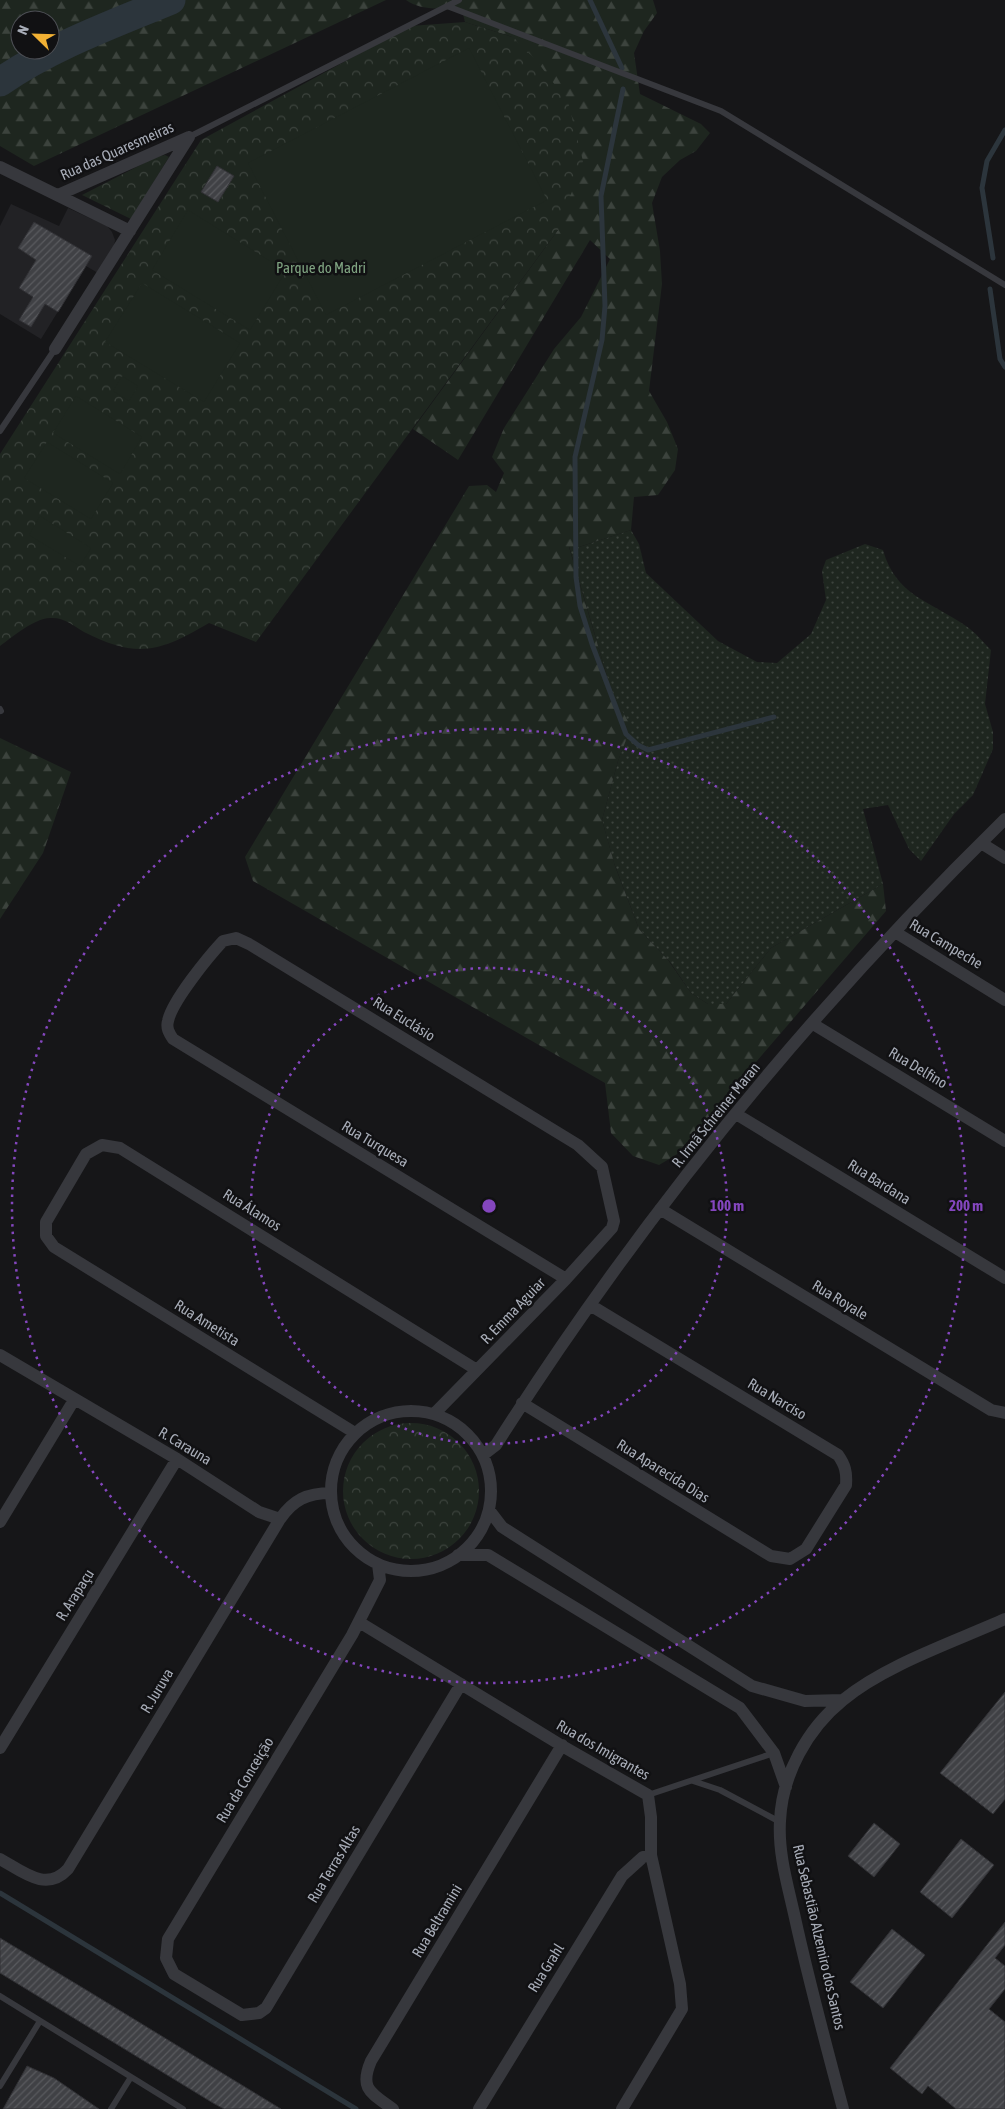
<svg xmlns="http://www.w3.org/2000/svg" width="1005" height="2109" font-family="'Asap Condensed',sans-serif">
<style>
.built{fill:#222225}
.grass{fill:url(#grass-dots)}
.forest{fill:url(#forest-firs);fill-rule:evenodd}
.park{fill:url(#park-crowns)}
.pitch{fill:#1e261f}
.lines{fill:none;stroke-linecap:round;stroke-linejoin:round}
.stream{stroke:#2c353c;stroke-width:5}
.river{stroke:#2c353c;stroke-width:29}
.building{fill:url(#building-hatch);stroke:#303034}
.lane{stroke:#37383d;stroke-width:6}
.street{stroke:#37383d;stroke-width:12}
.ring{fill:none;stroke:#8446be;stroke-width:2.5;stroke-dasharray:2.5 5}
.labels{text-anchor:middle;stroke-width:5;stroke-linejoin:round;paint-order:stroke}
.street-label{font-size:15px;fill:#a8adb8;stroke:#111113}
.park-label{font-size:15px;fill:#7fa381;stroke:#111113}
.centre{fill:#8446be;stroke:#111113;stroke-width:2.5}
.ring-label{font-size:15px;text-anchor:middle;font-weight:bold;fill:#8446be;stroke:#111113;stroke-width:5;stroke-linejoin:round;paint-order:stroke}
</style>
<defs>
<pattern id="grass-dots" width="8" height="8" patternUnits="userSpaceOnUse" patternTransform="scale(1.25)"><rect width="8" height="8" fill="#1e261f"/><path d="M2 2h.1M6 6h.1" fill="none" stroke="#3c433d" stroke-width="1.8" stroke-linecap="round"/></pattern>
<pattern id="forest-firs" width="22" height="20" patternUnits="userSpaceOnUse" patternTransform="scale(1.25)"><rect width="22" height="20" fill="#1e261f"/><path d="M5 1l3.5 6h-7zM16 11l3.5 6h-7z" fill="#3c433d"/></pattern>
<pattern id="park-crowns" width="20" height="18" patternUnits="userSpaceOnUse" patternTransform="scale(1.25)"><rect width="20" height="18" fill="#1e261f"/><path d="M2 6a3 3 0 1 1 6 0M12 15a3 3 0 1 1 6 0" fill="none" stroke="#3c433d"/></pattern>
<pattern id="building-hatch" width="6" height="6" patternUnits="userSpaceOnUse" patternTransform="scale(1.25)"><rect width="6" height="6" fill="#404145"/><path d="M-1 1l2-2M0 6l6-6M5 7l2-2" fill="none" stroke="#595a5e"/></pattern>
</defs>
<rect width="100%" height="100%" fill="#161618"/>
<!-- built -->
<path class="built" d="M11 204 59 226 68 208 107 226 112 232 115 240 114 248 98 273 86 266 41 339 0 314V226Z"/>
<!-- grass -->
<path class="grass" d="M631 530 639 544 646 573 718 641 757 662 777 663 811 634 826 600 822 571 826 560 865 544 883 550C896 596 930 601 966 626 975 632 983 642 991 650L985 704 993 732V749L973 795 954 814 921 861 909 849 888 805 863 809 883 884 771 948 726 1004H708L691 993 670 962 639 929 614 863 602 820 618 761 630 727 611 690 569 546 579 547Z"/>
<!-- forest -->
<path class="forest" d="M0 0H386L34 166 0 146ZM20 20H50V50H20Z
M406 0H653L657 13 644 31 634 53 640 94 701 124 710 133 696 151 680 160 662 177 652 203 660 251 662 284 649 391 667 422 678 449 675 470 658 495 634 497 631 530 579 547H569L611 690 631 727 618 761 602 820 615 866 639 929 668 960 691 993 708 1004H726L771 948 883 884 886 911 676 1155 659 1165 633 1156 611 1133 605 1083 253 881 245 857 469 486 487 485 496 492 504 473 492 457 504 428 554 349 581 317 610 259 590 240 458 460 413 429 558 230 512 37 465 22 463 14C445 5 424 13 406 0Z
M0 738 71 772 43 853 0 919Z"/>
<!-- park -->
<path class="park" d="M465 22 512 37 536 60 568 102 583 161 558 230 256 642 209 623C160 652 137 659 84 632 72 625 64 617 50 618 33 619 14 636 0 646V454L201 140 410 26Z
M165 155 169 157 131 219 82 195 156 157Z
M343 1491a68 68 0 1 1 136 0a68 68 0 1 1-136 0Z"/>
<!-- pitch -->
<path class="pitch" d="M469 48 547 200 326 315 248 163Z
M188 210 286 271 250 330 152 270Z
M142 283 240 343 204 402 105 342Z
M122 376 138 386 129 401 113 391Z
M76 396 142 437 120 474 53 433Z
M47 442 113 483 91 519 24 478Z
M40 516 91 548 80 566 29 535Z"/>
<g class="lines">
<!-- stream -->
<path class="stream" d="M590 0 622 68
M623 89 601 196 605 306 602 340 575 457 576 577 580 606 592 644 626 734 638 745 648 750 774 717
M993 258 982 188 987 161 1005 130
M990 289 1000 359 1005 367
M0 1893 356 2109"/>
<!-- river -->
<path class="river" d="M0 82C52 46 113 24 171 0"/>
</g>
<!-- building -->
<path class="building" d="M217 166 234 176 218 202 201 192Z
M34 222 92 256 58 312 45 304 31 327 19 320 33 297 19 288 36 260 18 248Z
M1005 1692V1799L993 1814 940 1773Z
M874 1823 900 1844 874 1877 848 1856Z
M961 1839 994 1865 952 1918 920 1892Z
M1005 1922V1945L995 1958 1005 1966V1989L989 2009 1005 2022V2109H956L928 2086 922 2094 890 2068Z
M892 1929 925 1955 883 2008 850 1982Z
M0 1938 83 1988 281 2109H224L213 2103 0 1973Z
M27 2066 54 2078 99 2109H3Z"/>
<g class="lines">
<!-- lane -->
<path class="lane" d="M447 6 721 111 1005 285
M189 137 459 0
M0 431 55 349
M0 709 1 711
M693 1781 720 1790 780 1822
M648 1795 774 1753
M0 1996 183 2109
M0 2086 40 2021
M111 2109 131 2077"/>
<!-- street -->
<path class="street" d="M0 167 130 231
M58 195 189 137
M55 349 189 137
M981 843 1005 858
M895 932 1005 1000
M813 1024 1005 1141
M736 1114 1005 1278
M660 1209 991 1410 1005 1413
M0 1355 177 1459 259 1512 280 1519
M522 1403 771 1556 790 1559 806 1549 846 1485C847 1472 845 1465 838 1455L590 1305
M331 1491a80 80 0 1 1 160 0a80 80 0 1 1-160 0Z
M434 1414 566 1279 612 1228 614 1221 602 1167 578 1145 249 944 236 938 223 941C209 956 172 1001 168 1021 166 1028 169 1033 173 1039L566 1279
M355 1433 54 1247 46 1236V1222L86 1154 102 1145 120 1148 477 1370
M483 1455 496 1445C640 1218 813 1007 1005 819
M489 1510 502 1527 752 1686 805 1701 842 1700
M0 1522 74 1400
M458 1555H488L740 1708 774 1753 786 1787
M378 1564 380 1580 352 1635 168 1939 166 1958 174 1974 242 2015 259 2013 266 2008 461 1684
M359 1622 564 1747 648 1795 651 1817V1855L680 1984 682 2009 622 2109
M0 1748 177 1459
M0 1859C22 1871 46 1893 68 1869L280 1519C293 1500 307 1493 331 1493
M393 2109C371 2093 359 2089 371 2061L562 1745
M479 2109 622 1876 643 1857 651 1855
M843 2109C826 2045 809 1982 795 1918 788 1886 778 1854 780 1821 782 1775 807 1729 843 1700 885 1665 954 1642 1005 1619"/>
</g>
<!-- distance rings -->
<g class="ring">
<circle cx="489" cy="1206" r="238"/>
<circle cx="489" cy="1206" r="477"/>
</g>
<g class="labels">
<!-- street labels -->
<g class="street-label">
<text transform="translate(117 151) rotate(-24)" y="5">Rua das Quaresmeiras</text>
<text transform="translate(946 944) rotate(31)" y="5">Rua Campeche</text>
<text transform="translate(404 1019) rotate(32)" y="5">Rua Euclásio</text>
<text transform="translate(918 1068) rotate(31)" y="5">Rua Delfino</text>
<text transform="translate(716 1115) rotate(-51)" y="5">R. Irmã Schreiner Maran</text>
<text transform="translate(375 1144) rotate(31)" y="5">Rua Turquesa</text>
<text transform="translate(879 1182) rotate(32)" y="5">Rua Bardana</text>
<text transform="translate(252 1210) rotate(32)" y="5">Rua Álamos</text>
<text transform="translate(840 1300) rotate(31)" y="5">Rua Royale</text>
<text transform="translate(513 1311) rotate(-46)" y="5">R. Emma Aguiar</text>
<text transform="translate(207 1323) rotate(32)" y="5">Rua Ametista</text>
<text transform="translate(777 1399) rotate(31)" y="5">Rua Narciso</text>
<text transform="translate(185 1446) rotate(31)" y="5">R. Carauna</text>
<text transform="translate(663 1471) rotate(32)" y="5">Rua Aparecida Dias</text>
<text transform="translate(75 1595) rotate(-58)" y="5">R. Arapaçu</text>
<text transform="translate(157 1691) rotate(-59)" y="5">R. Juruva</text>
<text transform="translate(603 1750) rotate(30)" y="5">Rua dos Imigrantes</text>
<text transform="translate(245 1780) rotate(-59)" y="5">Rua da Conceição</text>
<text transform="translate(334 1864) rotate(-59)" y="5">Rua Terras Altas</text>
<text transform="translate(437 1921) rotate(-59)" y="5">Rua Beltramini</text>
<text transform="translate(819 1937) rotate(77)" y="5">Rua Sebastião Alzemiro dos Santos</text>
<text transform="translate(546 1968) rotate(-58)" y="5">Rua Grahl</text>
</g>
<!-- park labels -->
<g class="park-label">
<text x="321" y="273">Parque do Madri</text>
</g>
</g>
<circle cx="489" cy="1206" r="8" class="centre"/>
<g class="ring-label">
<text x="727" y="1211">100 m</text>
<text x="966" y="1211">200 m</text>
</g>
<!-- north arrow -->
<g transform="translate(35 35) rotate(293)"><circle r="24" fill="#111113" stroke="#4d4f55"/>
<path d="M0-4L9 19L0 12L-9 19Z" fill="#f2b134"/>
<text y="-8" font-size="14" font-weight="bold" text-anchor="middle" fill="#a8adb8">N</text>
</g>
</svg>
